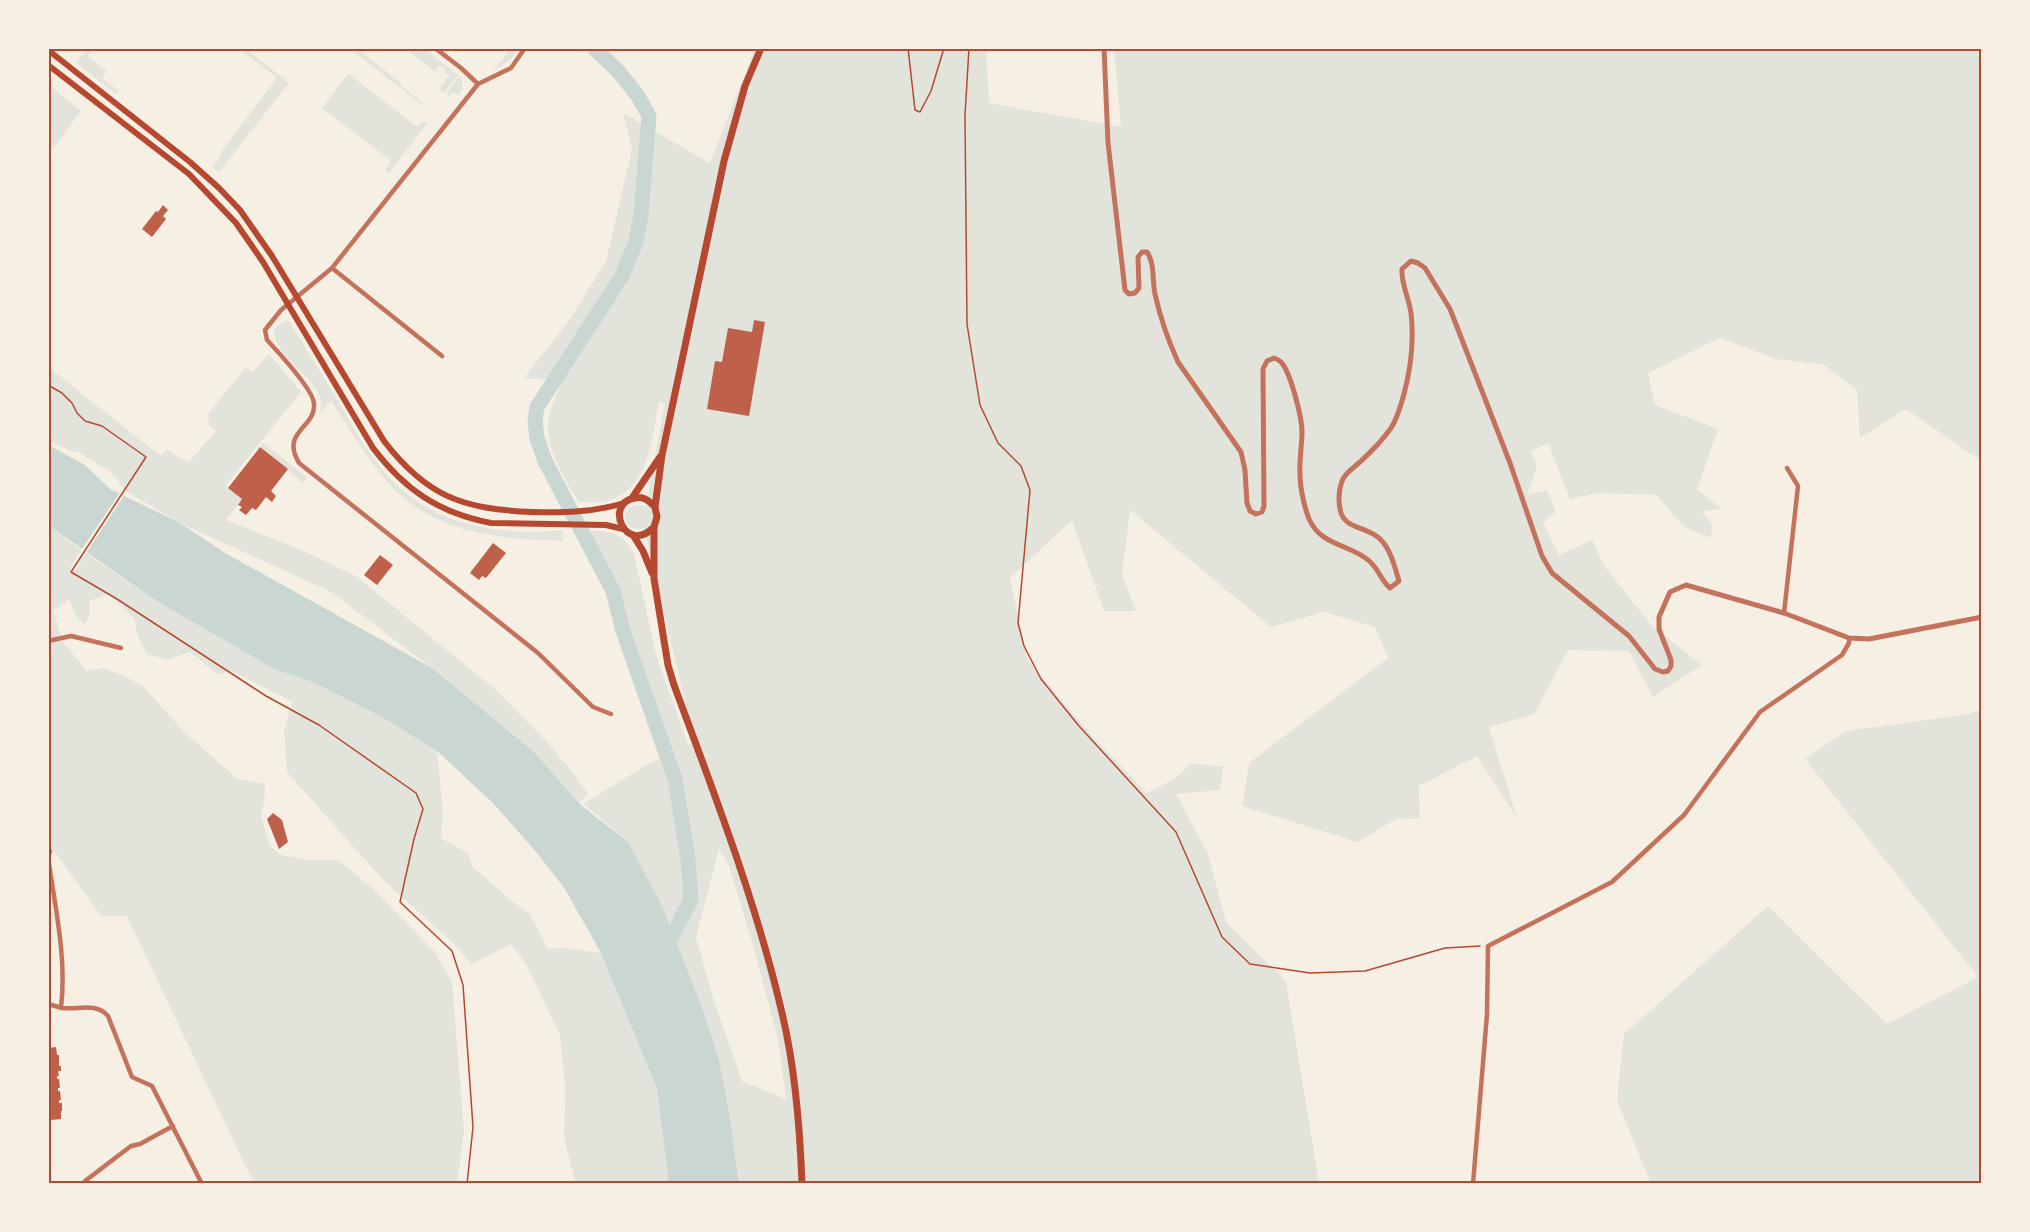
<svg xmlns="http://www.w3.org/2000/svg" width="2030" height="1232" font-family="Bitter,serif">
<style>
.green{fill:#e2e4dc;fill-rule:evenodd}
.water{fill:#c9d6d2}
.pier{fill:#f6efe4}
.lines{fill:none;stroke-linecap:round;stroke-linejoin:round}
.river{stroke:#c9d6d2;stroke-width:15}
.building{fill:#bf614a}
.path{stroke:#b5482f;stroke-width:1.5}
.minor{stroke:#c5725c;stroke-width:4.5}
.tertiary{stroke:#c5725c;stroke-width:5}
.secondary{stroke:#b5482f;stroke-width:6}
.primary{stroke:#b5482f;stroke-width:7}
.neatline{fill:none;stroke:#b5482f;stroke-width:2}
</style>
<rect width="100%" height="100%" fill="#f6efe4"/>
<!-- green -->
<path class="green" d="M88 48H94L88 56 107 71 102 78 119 91 116 94 76 63Z
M238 48H245L289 83 219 172 212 167 221 155 220 153 277 78Z
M349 48H356L401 83 400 85 424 104H421Z
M413 48H423L458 75 444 93 439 89 449 76 445 72 446 70 440 65 435 72 410 52Z
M511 48H519L512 58 493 71Z
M755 48H986L989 103 1121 127 1114 48H1982V455L1977 458 1906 409 1860 438 1857 390 1822 364 1776 359 1720 338 1648 373 1655 405 1718 429 1697 489 1721 508 1702 512 1712 524 1711 538 1684 527 1657 495 1597 493 1570 499 1548 443 1531 451 1537 466 1527 495 1547 490 1556 512 1543 523 1559 555 1592 540 1605 567 1652 626 1702 665 1653 697 1629 651 1568 650 1534 714 1489 727 1517 818 1477 756 1419 786 1420 818 1396 819 1357 842 1242 806 1249 763 1388 658 1375 627 1324 612 1271 627 1130 510 1122 574 1136 611H1104L1072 520 1010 578 1027 659 1091 735 1147 793 1174 779 1192 763 1223 767 1220 790 1176 794 1208 854 1226 922 1286 981 1319 1184H739L730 1119 628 842 584 804 646 765 673 752 630 628 620 594 588 531C611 530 622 533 634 553L656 655 688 745 696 741 687 711 644 528C617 534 621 496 646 507L665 403 659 402C652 437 649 490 607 501 598 504 588 502 579 502 565 480 547 451 548 424 548 412 558 392 562 380L524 378 570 319 606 261 632 149 623 113 710 163ZM719 849 729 866 751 938 778 1039 786 1099 742 1081 713 998 696 937Z
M348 73 417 127 422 121 427 124 389 173 385 170 391 161 322 108Z
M459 76C464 81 463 88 459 95L452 93 449 96 446 94Z
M48 84 81 111 48 155Z
M284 321H289C305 347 321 373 337 399 352 425 366 452 387 475 432 526 498 536 563 530L562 541C495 539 429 533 383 477 364 453 348 426 331 401L320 414C321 407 322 401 319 395 311 374 269 350 275 328Z
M269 354 301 392 226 485 242 499 226 520 301 550 356 576 496 690 547 742 569 768 588 794 579 802 534 752 432 668 331 592 180 523 127 492 122 488 117 478 106 469 79 452 70 451 48 440V367L161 456 167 449 176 456 189 462 216 431 210 426 207 415 246 367 252 372Z
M263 443 307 477 303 483 260 447Z
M48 525 81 550 70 568 75 571 86 553 158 602 274 669 313 682 380 716 437 751 443 812 441 838 468 853 473 867 514 903 530 914 548 949 566 948 601 953 657 1089 669 1184H576L564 1138 565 1085 560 1035 527 966 511 944 472 964 453 943 384 881 287 772 284 732 292 702 232 671 217 674 190 652 167 660 147 654 138 637 134 618 108 594 89 601 90 614 85 625 77 618 69 599 53 611 63 642 87 671 103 668 125 676 144 687 184 732 238 779 265 784V795L261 816 270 846 281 855 310 860H338L370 886 434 951 452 982 464 1131 457 1184H254L127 916H101L48 842Z
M1982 709V1184H1651L1617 1100 1624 1034 1768 906 1887 1024 1978 977 1805 759 1846 731 1970 714Z"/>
<!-- water -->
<path class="water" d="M48 445 85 465 110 489 180 523 225 553 432 668 534 752 582 806 628 842 662 906 701 1005 719 1060 730 1119 739 1184H669L657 1089 601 953 565 889 537 853 493 803 437 751 380 716 313 682 274 669 158 602 48 525Z"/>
<!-- pier -->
<path class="pier" d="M121 491 126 493 85 555 80 552Z"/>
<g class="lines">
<!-- river -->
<path class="river" d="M594 48 618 71 638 96 649 116 641 215 636 242 622 276 537 407 535 421 537 438 545 461 613 591 623 631 675 779 688 859 691 899 665 950"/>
</g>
<!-- building -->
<path class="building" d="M163 205 168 210 163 216 166 219 152 237 142 229 156 211 158 212Z
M754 320 765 322 749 416 707 409 715 361 722 362 728 328 752 332Z
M260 447 288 469 271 491 276 496 272 502 266 497 256 510 252 508 246 515 239 510 242 507 238 505 242 499 228 488Z
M493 543 506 553 486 578 482 576 479 580 470 573Z
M380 555 393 565 377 585 364 575Z
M273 813 282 820 288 842 279 849 267 819Z
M56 1047 57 1055H59V1066H61V1071H58L59 1076H57V1079H59L60 1088H58V1091H60L61 1100H59V1103H62V1111H61V1119L51 1120 48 1106 50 1104 48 1101V1048Z"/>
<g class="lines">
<!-- path -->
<path class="path" d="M908 48 915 110 920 112 931 91 944 48
M969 48 965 115 967 324 980 405 998 443 1021 466 1030 490 1018 623 1024 646 1041 679 1079 726 1176 832 1222 937 1250 964 1310 973 1365 971 1445 948 1480 946
M48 385 62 393 72 403 77 413 85 421 102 426 146 457 71 572 117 599 266 696 319 725 416 793 423 809 414 839 400 902 452 951 463 985 473 1127 467 1184"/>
<!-- minor -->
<path class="minor" d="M435 48 461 68 478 84
M525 48 511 68 478 84 332 268 281 310 265 330 267 340C278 352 314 390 314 404 316 428 280 431 299 463L538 653 593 707 611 714
M332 268 442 356
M1784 613 1798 486 1787 468
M48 641 71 636 121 648
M48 847 50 851 48 857C55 907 67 958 61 1008
M48 1004C53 1005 57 1007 62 1008 78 1010 96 1002 108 1016L132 1077 152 1086 202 1184
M85 1181 131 1146 140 1144 173 1126
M1473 1184 1487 1014 1488 946 1612 882 1684 815 1760 712 1842 655 1849 643V638"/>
<!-- tertiary -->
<path class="tertiary" d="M1104 48 1108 143 1125 290 1129 294 1135 293 1139 288 1138 257 1142 252H1147C1155 264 1152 280 1155 294 1160 317 1168 340 1178 362L1241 452 1245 470 1247 503 1250 511 1256 514 1262 512 1264 506 1263 369 1267 361 1274 358C1277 359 1279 360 1281 362 1291 373 1302 418 1302 432 1302 446 1299 460 1300 474 1300 487 1304 506 1309 519 1321 546 1349 544 1368 560 1378 567 1381 581 1390 588L1399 581C1395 568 1391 550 1381 540 1369 526 1343 530 1340 509 1338 499 1339 486 1344 477 1348 472 1355 466 1360 462 1372 451 1382 441 1391 428 1397 419 1401 405 1404 394 1411 368 1414 340 1411 313 1409 298 1401 284 1402 269L1411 261 1418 263 1425 268 1450 309 1510 463 1542 556 1552 573 1629 636 1655 669 1663 672 1668 671 1671 666V660L1659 629V617L1670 592 1686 585 1784 613 1849 638 1869 639 1982 617"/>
<!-- secondary -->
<path class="secondary" d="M48 50 190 162 219 188 240 210 272 256 384 441C427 497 463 509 532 512 564 513 594 512 624 503
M48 65 189 174 236 223 263 262 373 448C405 490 439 513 491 523L606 525 623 529"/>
<!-- primary -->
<path class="primary" d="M761 48 745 86 724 161 662 455 655 507 657 517 654 527V579L668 665 674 685C714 793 756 901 782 1013 795 1067 800 1128 802 1184
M632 498 660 457
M654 527C626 556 603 503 635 498 644 496 649 501 655 507
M633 535 643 551 652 573"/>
</g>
<!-- border -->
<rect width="2030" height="1232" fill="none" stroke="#f6efe4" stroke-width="99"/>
<rect x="50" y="50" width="1930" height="1132" class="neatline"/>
</svg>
